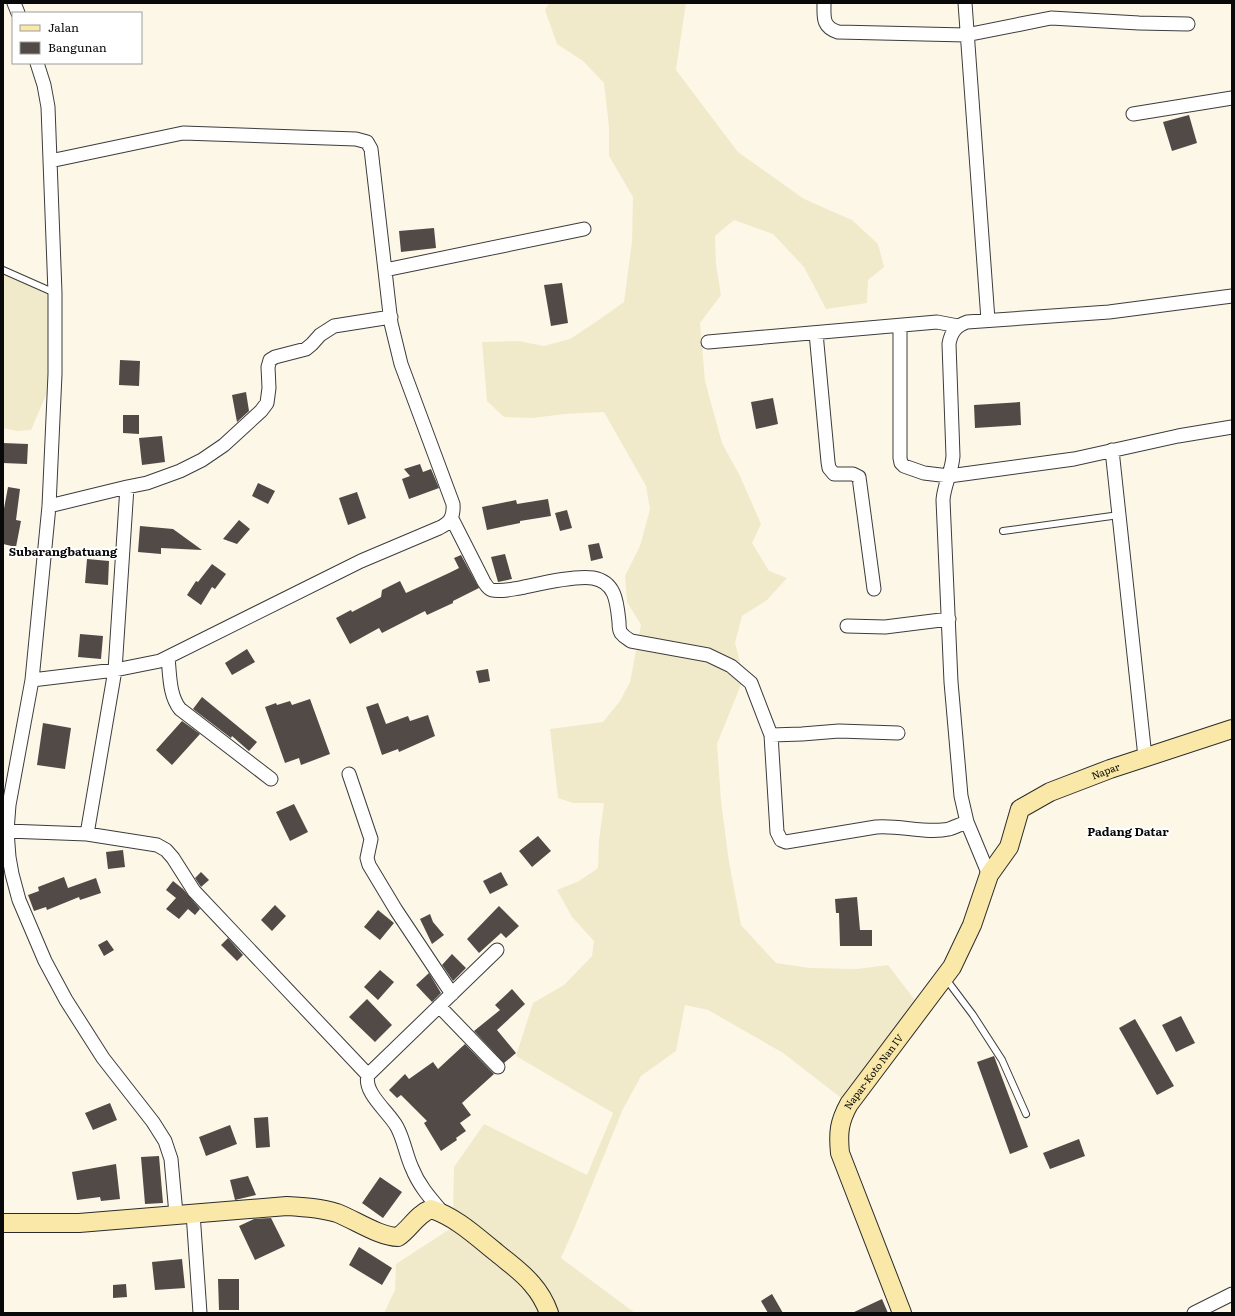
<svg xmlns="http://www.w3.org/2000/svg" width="1235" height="1316" font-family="Literata,serif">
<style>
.farmland{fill:#f1eaca}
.building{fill:#514a47}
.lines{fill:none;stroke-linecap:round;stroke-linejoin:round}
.lane-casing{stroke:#3c3c3c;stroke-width:8}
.street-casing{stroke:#3c3c3c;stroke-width:15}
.secondary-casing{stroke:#2b2b2b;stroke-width:20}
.lane{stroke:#fff;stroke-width:6}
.street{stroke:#fff;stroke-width:13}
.secondary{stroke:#f9e8a7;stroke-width:18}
.labels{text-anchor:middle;stroke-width:4;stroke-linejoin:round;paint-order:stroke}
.street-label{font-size:10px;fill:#090909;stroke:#fff}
.quarter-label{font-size:12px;font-weight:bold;fill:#090909;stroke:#fff}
</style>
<rect width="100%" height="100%" fill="#fdf7e8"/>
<!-- farmland -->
<path class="farmland" d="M549 3H686L676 70 738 152 804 199 852 220 878 244 884 267 868 280 867 303 826 309 804 267 773 234 734 220 715 236 716 264 721 295 700 323 705 381 722 443 740 476 761 524 752 543 769 571 787 578 767 600 742 616 735 643 744 677 717 744 721 801 729 862 741 925 776 963 810 968 857 969 888 965 921 1008 849 1104 783 1053 708 1010 685 1005 676 1051 641 1076 623 1109 576 1224 561 1258 635 1313H384L395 1290 396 1264 459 1223 453 1219 454 1167 484 1124 587 1175 613 1113 516 1056 533 1003 564 985 592 956 594 941 572 917 557 890 579 881 598 868 599 840 604 803H573L558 798 550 729 603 722 620 701 630 682 641 625 627 602 625 576 640 546 650 509 646 486 604 412 565 414 532 418 504 417 487 401 482 342 518 341 544 346 570 339 600 319 624 302 632 241 633 197 609 156V127L604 83 583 61 557 44 545 10Z
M3 272 55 293V374L31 430 17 431 3 428Z"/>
<!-- building -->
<path class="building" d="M1189 115 1197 143 1172 151 1163 122Z
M434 228 436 248 401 252 399 231Z
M562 283 568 323 551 326 544 285Z
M120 360 140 361 139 386 119 385Z
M246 392 249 411 237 422 232 395Z
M773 398 778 424 756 429 751 402Z
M1020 402 1021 425 975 428 974 405Z
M123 415H139V434L123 433Z
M162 436 165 462 142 465 139 438Z
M3 443 28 444 27 464 3 463Z
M420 464 423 472 431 469 439 488 409 499 402 479 410 476 404 469Z
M258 483 275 491 268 504 252 496Z
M8 487 20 489 16 520 21 521 16 547 3 544V514Z
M357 492 366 518 348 525 339 498Z
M548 499 551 516 520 521V523L487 530 482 507 516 500 517 504Z
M567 510 572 528 560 531 555 513Z
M239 520 250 529 237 544 223 539Z
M140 526 173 529 202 550 161 548V554L138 552Z
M599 543 603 558 591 561 588 545Z
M505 554 512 579 498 582 491 557Z
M461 555 479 588 453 601V603L427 615 425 611 382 633 379 628 350 644 336 618 351 610 352 612 381 597 382 590 400 581 406 593 449 573 459 568 454 558Z
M87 559 109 561 108 585 85 583Z
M212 564 226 574 215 589 212 587 201 605 187 595 196 581 198 582Z
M80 634 103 636 101 659 78 657Z
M247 649 255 662 232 675 225 663Z
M488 669 490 681 479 683 476 671Z
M202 697 257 742 249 751 232 736 231 738 193 709Z
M310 699 330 754 301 765 299 758 285 763 265 707 276 703 277 705 290 701 292 705Z
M378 703 386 724 408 716 410 721 428 715 435 736 399 752 398 749 382 755 366 707Z
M182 721 200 734 172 765 156 750Z
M43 723 71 728 65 769 37 765Z
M294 804 308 832 290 841 276 812Z
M538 836 551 851 532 867 519 851Z
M123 850 125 867 108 869 106 852Z
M201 872 209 880 201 887 195 878Z
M501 872 508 885 490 894 483 881Z
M64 877 68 888 96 878 101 893 80 900 79 897 47 910 46 907 34 911 28 895 39 891 38 887Z
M173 881 183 889 200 909 195 915 188 909 179 919 166 909 176 898 166 890Z
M857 897 860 930H872V946H840L839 913H836L835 899Z
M275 905 286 916 272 931 261 920Z
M499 906 519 926 506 938 501 933 479 953 467 939Z
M378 910 394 923 380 940 364 927Z
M430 914 433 922 444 935 432 944 420 919Z
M228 938 243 955 237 961 221 945Z
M107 940 114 950 104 956 98 945Z
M452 954 466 968 453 981 442 965Z
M380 970 394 982 378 1000 364 987Z
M429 973 441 993 432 1002 416 985Z
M512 989 525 1004 497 1030 516 1053 504 1063 474 1031 500 1010 495 1005Z
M367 999 392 1025 375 1042 349 1017Z
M1181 1016 1195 1043 1176 1052 1162 1025Z
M1135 1019 1174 1086 1157 1095 1119 1028Z
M465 1044 494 1074 462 1103 471 1115 460 1123 466 1131 456 1138 457 1140 441 1151 424 1123 427 1121 401 1095 397 1098 389 1090 405 1074 409 1079 433 1062 438 1069Z
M994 1056 1028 1147 1010 1154 977 1062Z
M110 1103 117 1120 93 1130 85 1113Z
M268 1117 270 1147 256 1148 254 1118Z
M230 1125 237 1144 206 1156 199 1137Z
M1079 1139 1085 1156 1050 1169 1043 1153Z
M159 1156 163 1203 145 1204 141 1157Z
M116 1164 120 1199 101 1201 100 1197 77 1200 72 1172Z
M248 1176 256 1195 235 1200 230 1180Z
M380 1177 402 1192 383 1218 362 1203Z
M271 1218 285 1246 255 1260 239 1226 254 1219Z
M359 1247 392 1268 382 1285 349 1265Z
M182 1259 185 1288 155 1290 152 1262Z
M218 1279H239V1310H219Z
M126 1284 127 1297 113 1298V1285Z
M772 1294 783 1313H768L761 1301Z
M882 1299 888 1313H852Z"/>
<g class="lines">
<defs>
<path id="lane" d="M3 270 55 293
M1003 531 1119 515
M946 979 973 1015 1002 1060 1026 1114"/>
<path id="street" d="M14 3 18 13
M824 3C824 17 822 27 838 32L966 35 1051 18 1139 23 1188 24
M965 3 988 320
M37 63 44 85 48 107 55 293V374L49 506 32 680 9 805 7 831 9 857 12 874 19 900 45 961 66 1000 103 1058 153 1122 165 1141 171 1159 176 1214
M1133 114 1232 98
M385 270 584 229
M900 326V458L901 463 904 466 924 473 949 476 1074 459 1178 436 1232 427
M816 333 828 462 829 468 834 474H853L859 477 874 589
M708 342 937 322 958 326
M1112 450 1145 757
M49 506 127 487 147 483 180 471 202 460 224 445 261 411 267 403 269 388 268 367 270 360 275 357 306 349 312 344 320 335 334 326 391 317
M452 519 484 582C486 585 488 589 492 590 501 592 512 589 520 588 539 584 575 575 593 578 616 582 617 603 619 622 619 626 619 630 621 633 624 637 628 639 631 641L708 655 731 666 751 683 771 735 802 734 839 731 898 733
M847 626 885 627 949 619
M168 658C170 675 169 695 180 709L271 779
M32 680 115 670 160 661 361 561 439 528C450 523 454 517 453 504L401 364 391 323 371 149 367 142 356 139 183 133 50 161
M771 735 777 832 781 840 786 842 876 827C900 825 927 834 949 829 955 827 961 824 967 822
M349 774 371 839 367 858 369 865 396 910 452 994
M7 831 87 834 157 845 166 850 173 858 194 891 368 1075
M87 834 115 670 127 487
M989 875 967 822 961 796 951 682 943 500C944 485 952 472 953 456L949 344C951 332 956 326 967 322L1109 312 1232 296
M439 1006 498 1067
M193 1213 200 1313
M443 1213C431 1199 419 1186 412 1168 406 1155 404 1140 397 1127 389 1112 363 1093 368 1075L497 950
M1194 1313 1232 1294"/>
<g id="secondary">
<path d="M3 1223H79L287 1206C304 1207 321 1208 337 1213 355 1220 380 1237 398 1237 410 1229 417 1214 431 1209 456 1217 477 1237 497 1253 509 1263 522 1272 532 1284 540 1293 545 1302 549 1313"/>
<path id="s1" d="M902 1313 840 1153C838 1133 839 1122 849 1104L952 967 972 925 989 875 1009 847 1020 809 1050 792 1110 769 1232 729"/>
</g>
</defs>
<!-- lane casing -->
<use href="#lane" class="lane-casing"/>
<!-- street casing -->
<use href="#street" class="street-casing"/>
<!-- secondary casing -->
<use href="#secondary" class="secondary-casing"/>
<!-- lane -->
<use href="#lane" class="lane"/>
<!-- street -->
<use href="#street" class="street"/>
<!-- secondary -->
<use href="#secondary" class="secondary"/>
</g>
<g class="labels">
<!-- street labels -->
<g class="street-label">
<text dy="4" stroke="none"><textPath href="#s1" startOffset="661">Napar</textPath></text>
<text dy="4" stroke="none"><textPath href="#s1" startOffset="263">Napar-Koto Nan IV</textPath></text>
</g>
<!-- quarter labels -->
<g class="quarter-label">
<text x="63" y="556">Subarangbatuang</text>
<text x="1128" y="836">Padang Datar</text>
</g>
</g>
<!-- border -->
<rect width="1235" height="1316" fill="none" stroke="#090909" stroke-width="8"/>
<!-- legend -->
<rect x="12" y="12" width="130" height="52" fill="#ffffff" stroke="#9d9d9d"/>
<rect x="20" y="25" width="20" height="6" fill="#f9e8a7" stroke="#9d9d9d"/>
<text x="48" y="32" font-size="12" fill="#090909">Jalan</text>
<rect x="20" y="42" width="20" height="12" fill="#514a47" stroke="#9d9d9d"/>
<text x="48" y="52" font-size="12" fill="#090909">Bangunan</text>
</svg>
